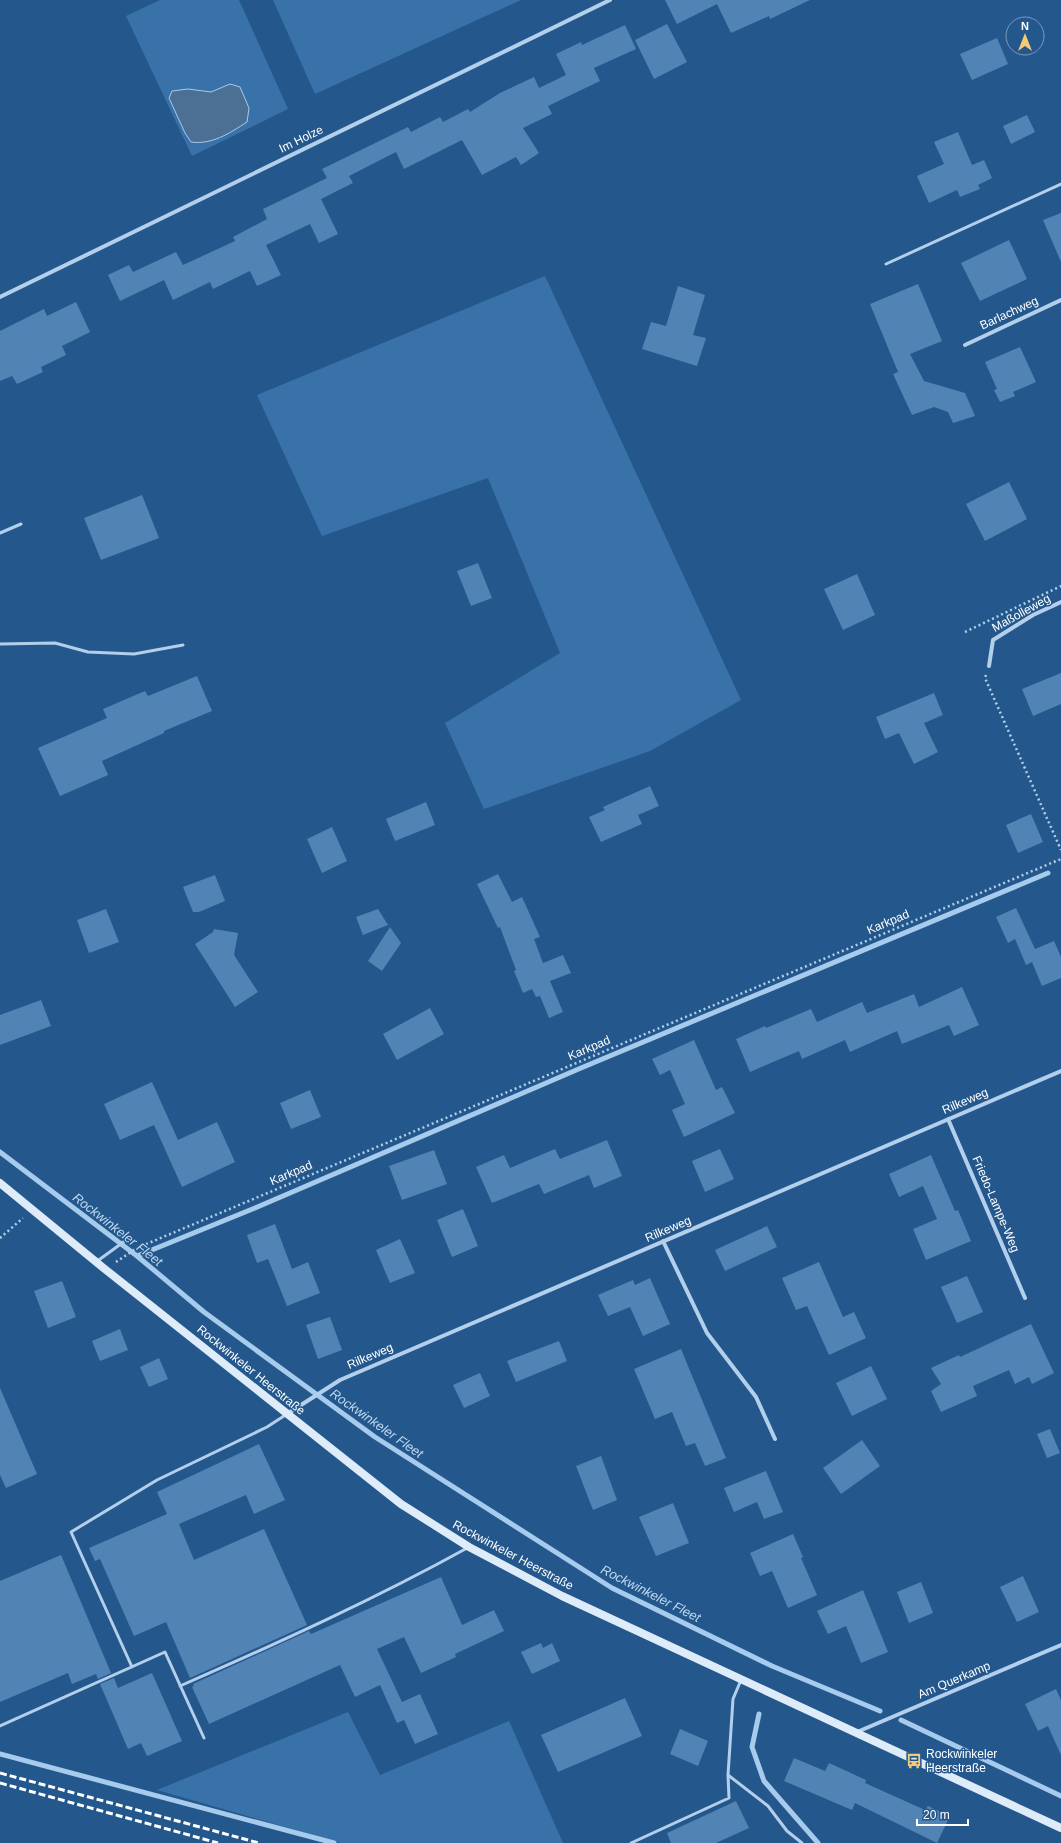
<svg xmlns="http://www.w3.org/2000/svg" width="1061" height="1843" font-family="Helvetica,sans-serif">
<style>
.green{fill:#3972a9}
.water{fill:#4c6f94;stroke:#a7cbec}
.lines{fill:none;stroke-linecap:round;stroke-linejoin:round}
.stream{stroke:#a7cbec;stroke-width:5}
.building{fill:#5183b5}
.path{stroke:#b3cfeb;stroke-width:2.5;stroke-dasharray:2 3;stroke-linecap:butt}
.service{stroke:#b3cfeb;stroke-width:3}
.minor{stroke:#b3cfeb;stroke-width:4}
.secondary{stroke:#deebf9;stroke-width:8}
.rail{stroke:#fff;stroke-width:3;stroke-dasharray:7 3;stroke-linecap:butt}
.labels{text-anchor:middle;stroke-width:3;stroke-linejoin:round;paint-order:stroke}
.street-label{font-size:12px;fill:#fff;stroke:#24588d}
.poi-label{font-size:12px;fill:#fff;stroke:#24588d;text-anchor:start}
.water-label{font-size:13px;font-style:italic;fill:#bfd9f2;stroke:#24588d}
</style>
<rect width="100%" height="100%" fill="#24588d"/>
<!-- green -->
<path class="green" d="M160 0H239L288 109 192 156 126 16Z
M273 0H521L315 94Z
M545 276 741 700 650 751 484 809 445 723 560 653 488 478 322 536 257 395Z
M348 1712 380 1775 509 1721 563 1843H341L157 1790Z"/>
<!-- water -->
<path class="water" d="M230 84 240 87 249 108 247 122C230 133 212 145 191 142L185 133 169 98 172 91 188 89 211 92Z"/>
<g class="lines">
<!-- stream -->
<path class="stream" d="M0 1152 137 1256 204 1312 375 1437 612 1588 772 1666 880 1711
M137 1256 255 1208 581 1068 1048 873
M759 1714 752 1747 764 1781 818 1843
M901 1720 1061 1796
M0 1754 334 1843"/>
</g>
<!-- building -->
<path class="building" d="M665 0H810L770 19 769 16 731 33 717 4 677 24Z
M667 24 687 62 654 79 635 40Z
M625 25 636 49 594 68 600 81 548 106 552 114 523 128 539 153 521 165 516 157 482 175 462 140 404 169 396 152 349 176 353 183 321 199 338 234 319 243 310 224 266 245 281 275 257 286 250 271 213 289 210 282 173 300 164 280 120 301 108 275 129 265 133 272 176 252 183 265 235 241 233 237 267 219 263 209 327 178 322 169 408 127 411 132 440 117 443 122 468 109 470 112 500 93 534 77 539 88 566 75 556 54 581 42 582 45Z
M997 38 1008 64 972 80 960 54Z
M1027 115 1035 132 1011 144 1003 126Z
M958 132 972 165 984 160 992 178 978 185 980 189 960 197 957 190 929 203 917 176 944 164 934 142Z
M1061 213V262L1043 220Z
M1009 240 1027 279 980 301 961 263Z
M918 284 942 341 910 354 924 381 965 393 975 416 953 423 948 412 934 407 912 415 893 374 898 372 870 304Z
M678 286 705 295 693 335 706 338 697 366 642 349 651 322 666 326Z
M76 302 90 332 62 346 66 355 41 367 43 372 17 384 12 376 0 381V331L44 309 47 316Z
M1020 347 1036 382 1013 392 1015 396 1000 402 994 390 997 389 985 362Z
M1009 482 1027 519 985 541 966 504Z
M142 495 159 538 101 560 84 518Z
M478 563 492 598 471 606 457 571Z
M857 574 875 615 843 630 824 589Z
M1061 673V704L1033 716 1022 689Z
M197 676 212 711 164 731V733L102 761 108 775 60 796 38 748 107 718 103 709 145 691 148 696Z
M934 693 943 715 924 723 938 752 914 764 899 733 885 739 876 717Z
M650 786 659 806 638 815 642 824 601 842 589 817 605 810 603 807Z
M426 802 435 825 395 841 386 819Z
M1031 814 1043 842 1018 853 1006 825Z
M332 827 347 861 322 873 307 839Z
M498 874 512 902 522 897 540 937 534 939 543 963 563 955 571 973 550 981 563 1012 549 1018 540 996 536 997 532 989 523 993 514 971 516 970 500 927 498 928 477 884Z
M215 875 225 901 199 912H193L183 887Z
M1016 908 1035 949 1054 941 1061 957V978L1042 986 1032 962 1026 965 1015 939 1008 943 996 917Z
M106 909 119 942 89 953 77 920Z
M378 909 388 925 363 935 356 917Z
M390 927 401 943 382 971 368 961Z
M214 929 238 933 234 955 258 992 235 1007 195 944 213 932Z
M962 987 979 1025 954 1036 949 1025 902 1044 897 1031 850 1052 845 1040 802 1059 799 1051 750 1072 736 1039 765 1026 766 1028 811 1009 817 1022 862 1002 867 1013 914 994 919 1007Z
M41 1000 51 1026 0 1045V1015Z
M430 1008 444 1034 397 1060 383 1034Z
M694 1040 716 1090 722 1087 735 1113 684 1137 672 1110 685 1104 670 1070 660 1075 652 1059Z
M152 1082 178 1140 217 1122 235 1162 182 1187 154 1125 120 1140 104 1104Z
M310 1090 321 1117 291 1129 280 1103Z
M607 1140 622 1176 594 1188 589 1175 544 1194 539 1184 492 1203 476 1167 504 1155 510 1168 555 1149 560 1159Z
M720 1149 734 1179 705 1192 692 1161Z
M434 1150 447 1184 402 1200 389 1166Z
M931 1155 955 1211 958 1210 971 1241 926 1260 913 1229 937 1219 923 1186 899 1197 889 1174Z
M463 1209 478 1246 452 1257 437 1220Z
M275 1224 292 1269 308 1262 320 1293 287 1306 268 1259 257 1263 247 1235Z
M767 1226 777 1247 725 1271 715 1250Z
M400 1239 415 1273 390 1283 376 1250Z
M819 1262 843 1317 854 1312 866 1338 829 1355 807 1306 796 1310 782 1278Z
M967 1276 983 1312 957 1323 941 1287Z
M650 1278 670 1324 643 1336 630 1307 608 1316 598 1295 633 1280 635 1285Z
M62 1281 76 1317 48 1328 34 1291Z
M330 1317 342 1350 318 1359 306 1325Z
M1031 1324 1054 1373 1032 1384 1029 1377 1015 1384 1009 1370 973 1386 977 1396 941 1412 931 1391 941 1384 931 1368 959 1355 960 1357Z
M120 1329 128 1350 100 1361 92 1341Z
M559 1341 567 1361 516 1382 507 1361Z
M681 1349 726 1458 705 1466 695 1443 686 1446 672 1412 655 1419 634 1369Z
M159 1358 168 1379 149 1387 140 1367Z
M871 1366 887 1399 852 1416 836 1383Z
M480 1373 490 1396 464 1408 453 1385Z
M0 1388 37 1474 6 1488 0 1475Z
M1050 1429 1060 1453 1047 1458 1037 1434Z
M862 1440 880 1466 841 1494 823 1468Z
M259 1444 285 1500 254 1514 246 1495 179 1524 194 1560 264 1529 307 1625 190 1678 166 1622 134 1636 100 1559 95 1561 89 1548 167 1514 157 1492Z
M601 1456 617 1500 593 1510 576 1466Z
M766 1471 783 1512 764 1519 757 1502 734 1512 724 1488Z
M673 1503 689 1543 656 1556 639 1517Z
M793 1534 803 1557 801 1558 817 1595 788 1608 772 1571 760 1576 750 1553Z
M61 1555 111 1673 98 1679 96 1674 72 1684 68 1673 0 1702V1581Z
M1023 1576 1039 1612 1017 1622 1000 1587Z
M441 1577 462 1625 494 1610 504 1631 455 1654 456 1657 421 1673 404 1637 377 1649 402 1702 420 1694 438 1734 415 1744 404 1720 397 1723 380 1685 355 1697 340 1665 209 1724 192 1687 194 1686 193 1684 309 1631 311 1634Z
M921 1582 933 1613 909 1623 897 1592Z
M863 1590 888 1652 861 1663 846 1626 828 1634 817 1611Z
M541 1643 543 1648 552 1643 560 1661 532 1674 521 1652Z
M152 1673 182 1741 147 1756 141 1743 128 1749 100 1684 114 1678 118 1688Z
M1056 1689 1061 1700V1755L1048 1726 1038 1731 1025 1704Z
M625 1698 642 1736 558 1772 541 1735Z
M680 1729 708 1741 698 1766 670 1754Z
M794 1758 825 1771 829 1763 866 1780 865 1783 925 1810 928 1806 950 1816 937 1843 855 1803 852 1810 784 1781Z
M736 1801 749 1828 716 1843H671L667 1833Z"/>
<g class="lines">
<!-- path -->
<path class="path" d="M965 632 1061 586
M986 675 985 678 1061 850
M0 1238 23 1218
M116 1262 137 1248 1061 859"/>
<!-- service -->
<path class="service" d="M886 264 1061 184
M0 533 21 524
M0 644 55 643 88 652 134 654 183 645
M96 1262 129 1238
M132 1667 71 1532 157 1480 267 1427 287 1414
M180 1686C278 1643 375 1599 469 1547
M0 1726 165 1652 204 1738
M728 1775 768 1806 787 1831 802 1843
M631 1843 729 1798 728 1775 733 1699 741 1680"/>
<!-- minor -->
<path class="minor" d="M0 297 610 0
M965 345 1061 300
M989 666 993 640 1033 615 1061 602
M948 1119 1025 1298
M663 1241 707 1333 756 1397 775 1439
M287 1414 340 1380 1061 1071
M857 1732 1061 1645"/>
<!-- secondary -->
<path class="secondary" d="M0 1183 106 1270 401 1504 469 1547 562 1596 1061 1828"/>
<!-- rail -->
<path class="rail" d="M0 1773 259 1843
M0 1783 218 1843"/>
</g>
<!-- icons -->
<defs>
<symbol id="bus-bare" viewBox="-9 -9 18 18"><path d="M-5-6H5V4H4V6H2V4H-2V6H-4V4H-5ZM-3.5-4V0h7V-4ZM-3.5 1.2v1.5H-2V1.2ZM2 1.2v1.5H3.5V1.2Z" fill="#f5ca77" stroke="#24588d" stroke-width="2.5" paint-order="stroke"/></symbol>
</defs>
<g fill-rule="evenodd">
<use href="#bus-bare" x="903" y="1750" width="22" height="22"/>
</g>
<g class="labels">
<!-- street labels -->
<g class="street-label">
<text transform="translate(301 139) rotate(-26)" y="4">Im Holze</text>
<text transform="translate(1009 313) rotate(-25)" y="4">Barlachweg</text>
<text transform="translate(1021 613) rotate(-29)" y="4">Maßolleweg</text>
<text transform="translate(888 922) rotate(-23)" y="4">Karkpad</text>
<text transform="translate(589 1048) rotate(-23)" y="4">Karkpad</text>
<text transform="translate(965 1101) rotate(-23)" y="4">Rilkeweg</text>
<text transform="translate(291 1173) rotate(-23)" y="4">Karkpad</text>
<text transform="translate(996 1204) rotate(67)" y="4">Friedo-Lampe-Weg</text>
<text transform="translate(668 1229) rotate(-23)" y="4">Rilkeweg</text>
<text transform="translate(370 1356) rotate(-23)" y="4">Rilkeweg</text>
<text transform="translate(251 1370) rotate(39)" y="4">Rockwinkeler Heerstraße</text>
<text transform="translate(513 1555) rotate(28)" y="4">Rockwinkeler Heerstraße</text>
<text transform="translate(954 1680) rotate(-23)" y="4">Am Querkamp</text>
</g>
<!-- poi labels -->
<g class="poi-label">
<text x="926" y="1758">Rockwinkeler<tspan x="926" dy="14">Heerstraße</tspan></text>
</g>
<!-- water labels -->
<g class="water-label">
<text transform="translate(118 1229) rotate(38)" y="5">Rockwinkeler Fleet</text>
<text transform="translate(377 1423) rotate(35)" y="5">Rockwinkeler Fleet</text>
<text transform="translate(651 1593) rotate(27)" y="5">Rockwinkeler Fleet</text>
</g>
</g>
<!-- north arrow -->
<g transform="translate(1025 36)"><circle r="19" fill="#24588d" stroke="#7c9bbb"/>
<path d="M0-3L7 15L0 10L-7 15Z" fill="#f5ca77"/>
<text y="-6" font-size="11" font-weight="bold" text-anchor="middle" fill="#ffffff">N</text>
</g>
<!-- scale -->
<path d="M917 1819v6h51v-6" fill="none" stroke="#ffffff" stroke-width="2"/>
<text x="923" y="1819" font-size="12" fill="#ffffff" stroke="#24588d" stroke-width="3" paint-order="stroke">20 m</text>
</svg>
